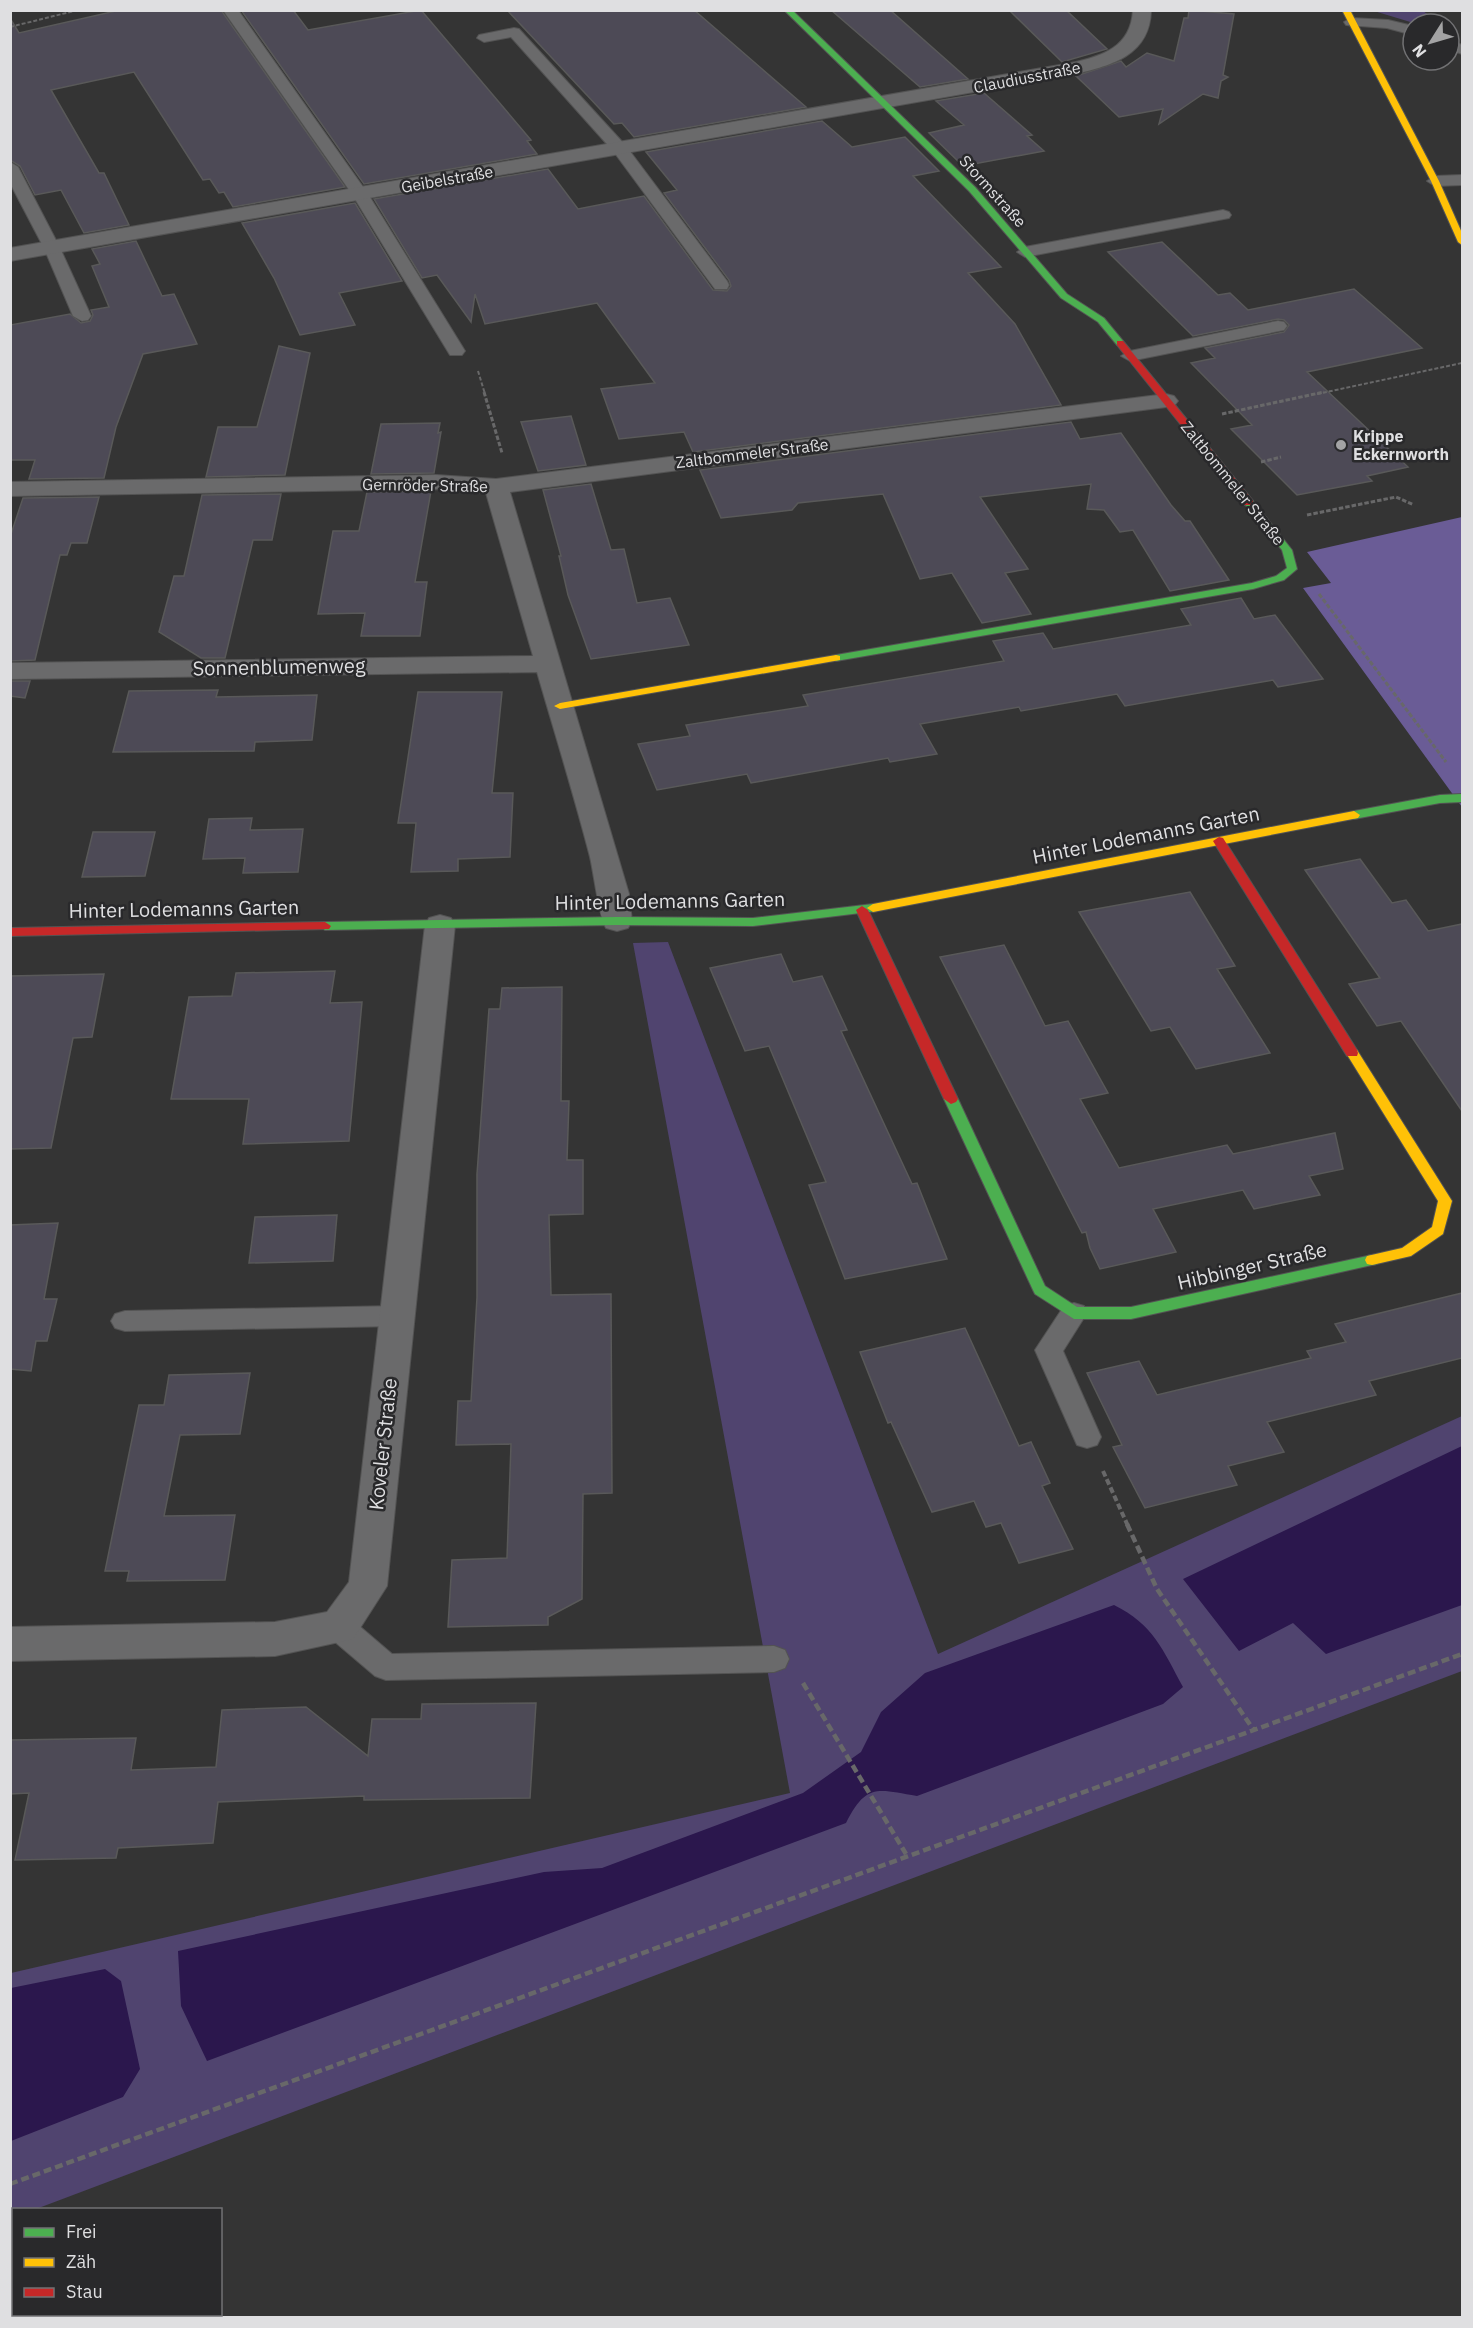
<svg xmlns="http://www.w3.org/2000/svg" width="1473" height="2328" font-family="'IBM Plex Sans',sans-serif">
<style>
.green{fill:#50446f}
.forest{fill:#6a5c96}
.water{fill:#2b174d}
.building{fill:#4d4a56;stroke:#595959;stroke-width:1.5}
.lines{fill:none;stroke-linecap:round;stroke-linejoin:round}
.lane-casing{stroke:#535353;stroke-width:2}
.street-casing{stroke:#535353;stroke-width:2}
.fast-casing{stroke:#535353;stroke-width:2}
.slow-casing{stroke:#535353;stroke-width:2}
.jam-casing{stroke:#535353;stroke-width:2}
.path-far3{stroke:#686869;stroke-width:2;stroke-dasharray:4 2;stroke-linecap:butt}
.path-far2{stroke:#686869;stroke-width:3;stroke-dasharray:4.5 2;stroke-linecap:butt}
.path-far1{stroke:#686869;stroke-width:4;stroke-dasharray:6 3;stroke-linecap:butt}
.path{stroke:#686869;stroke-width:4.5;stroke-dasharray:8 4;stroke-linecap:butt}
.lane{fill:#6a6a6b;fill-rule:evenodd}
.street{fill:#6a6a6b;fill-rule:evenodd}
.fast{fill:#4caf50;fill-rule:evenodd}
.slow{fill:#ffc107;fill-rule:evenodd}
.jam{fill:#c62828;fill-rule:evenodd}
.poi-dot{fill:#a3a3a4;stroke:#29292b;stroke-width:2}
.labels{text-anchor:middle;stroke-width:5;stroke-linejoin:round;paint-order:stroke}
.far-street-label{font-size:16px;fill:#dfdfe1;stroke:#29292b}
.far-poi-label{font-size:16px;font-weight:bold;fill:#dfdfe1;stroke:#29292b;text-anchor:start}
.street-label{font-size:20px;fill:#dfdfe1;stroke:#29292b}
</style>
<rect width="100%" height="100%" fill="#343434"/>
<!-- green -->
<path class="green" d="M1374 11H1423L1440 23 1417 24Z
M668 942 938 1654 1462 1416V1671L36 2209 14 2210 13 2218 11 2219V1973L790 1793 633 943Z"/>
<!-- forest -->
<path class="forest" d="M1462 517V807L1303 588 1331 583 1307 552Z"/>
<!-- water -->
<path class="water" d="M1462 1446V1605L1326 1654 1293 1623 1239 1651 1183 1579Z
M1114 1605C1153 1624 1163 1650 1183 1687L1163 1704 917 1796C877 1789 866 1783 846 1823L207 2061 181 2006 178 1951 544 1872 602 1868 803 1793 861 1752 881 1712 925 1673Z
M105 1969 121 1981 140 2069 123 2097 11 2141V1988Z"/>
<!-- building -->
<path class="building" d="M120 10H221L345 187 233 207 224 192 219 193 210 179 203 180 134 72 51 90 99 173H104L129 225 84 233 61 190 35 195 20 166 10 160V18L19 33Z
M241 10H293L308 30 421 10 531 140 527 141 537 154 364 184Z
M507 10H694L806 107 634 137 622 123 614 124Z
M831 10H890L968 79 920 87Z
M1009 10H1066L1107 49 1062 62Z
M1189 10 1234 14 1223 75 1228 77 1221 81 1218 98 1203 94 1159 124 1163 109 1119 117 1076 76 1121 61 1126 67 1147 53 1174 61 1184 18H1188Z
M984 93 1032 135 1027 136 1044 151 963 166 929 133 964 125 936 101Z
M822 121 852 147 905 137 939 171 913 176 1001 267 968 273 1015 324 1061 405 693 452 684 432 619 439 601 389 655 383 597 303 485 324 475 294 471 322 437 275 422 278 374 199 548 169 578 209 644 196 713 290 727 291 731 286 729 280 664 193 677 190 646 152Z
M355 203 402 281 339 293 355 325 300 335 274 278 242 223Z
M136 241 162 296 174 294 197 344 143 354 116 427 104 478 29 479 35 460H10V325L70 314 81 323 90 321 93 315 91 310 109 307 92 266 100 264 92 249Z
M1162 242 1218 295 1230 293 1248 310 1354 289 1422 348 1307 372 1408 467 1367 476 1372 481 1297 495 1231 429 1252 425 1191 363 1215 358 1205 348 1284 332 1289 325 1284 320 1278 319 1193 336 1108 252Z
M279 346 310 353 285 475 206 477 218 427H257Z
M571 416 586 465 538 471 521 422Z
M1071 422 1080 439 1121 433 1171 505 1185 521H1190L1229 580 1170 591 1133 530 1120 532 1104 510 1087 509 1091 484 980 497 1028 569 1005 573 1031 614 982 623 952 573 920 579 883 494 798 503 792 510 721 518 700 470Z
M440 423 438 433 441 432 434 473 371 474 381 424Z
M591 484 611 550 624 549 637 603 670 598 689 645 591 659 568 595 559 556H561L543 490Z
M431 491 415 582H427L420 636H361L365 613 318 614 333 531H359L367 492Z
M281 494 272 540H253L225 658H201L159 632 174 576H184L202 495Z
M99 497 87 543H71L67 555H60L35 660 10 661V537L23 498Z
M1241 598 1254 619 1275 615 1323 679 1278 687 1273 680 1125 706 1117 694 1021 711 1019 707 920 724 937 754 890 762 888 758 751 783 747 774 657 790 638 744 690 736 686 725 808 706 803 695 1004 661 993 641 1043 633 1053 649 1191 625 1181 609Z
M10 681H30L25 698 10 696Z
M218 690 216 697 317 695 312 740 255 742 254 751 113 752 129 691Z
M418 692H502L492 793H513L510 857 458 859V871L411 872 416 823H398Z
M252 818 250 830 303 829 298 872 243 873 245 858 203 859 209 819Z
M93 832H155L145 876 82 877Z
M1360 859 1392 903 1406 900 1428 931 1462 924V1111L1401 1021 1377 1026 1349 984 1380 978 1305 870Z
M1190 892 1235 966 1217 969 1270 1053 1196 1069 1170 1027 1151 1031 1079 912Z
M1004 945 1045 1026 1068 1021 1108 1093 1080 1099 1119 1168 1227 1145 1233 1154 1335 1133 1343 1169 1309 1176 1320 1195 1254 1209 1243 1190 1153 1209 1176 1252 1100 1269 1090 1248 1086 1232 1082 1233 940 957Z
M781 954 793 982 822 976 847 1030 841 1031 912 1184 917 1183 947 1259 845 1279 809 1185 826 1182 769 1046 745 1051 710 968Z
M335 971 330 1003 362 1002 349 1141 243 1144 249 1099H171L189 997 232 996 236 973Z
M104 974 92 1037 73 1038 51 1148 10 1149V976Z
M562 987 561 1101H569L567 1160H583V1214L549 1215 551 1295 611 1294 612 1493 583 1494 582 1599 548 1617V1625L448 1627 452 1560 507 1558 511 1444 456 1445 458 1401H471L477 1297V1174L489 1009H500L502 988Z
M337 1215 333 1261 249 1263 255 1217Z
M58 1223 44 1299H57L47 1341H36L31 1371 10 1369V1225Z
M1462 1293V1358L1369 1381 1376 1395 1267 1422 1284 1452 1228 1466 1237 1485 1145 1508 1113 1447 1122 1445 1087 1373 1139 1361 1157 1395 1311 1358 1307 1351 1346 1342 1335 1324Z
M965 1328 1019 1446 1031 1442 1050 1483 1042 1486 1073 1549 1019 1563 1001 1523 986 1527 974 1501 932 1512 891 1422 888 1423 860 1352Z
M250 1373 240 1434 180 1435 164 1516 235 1515 225 1580 127 1581 129 1571H105L139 1405H164L169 1375Z
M536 1703 530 1798 364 1800V1796L218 1802 213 1843 118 1848 116 1858 15 1860 29 1793 10 1794V1740L136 1738 131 1770 216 1767 222 1710 306 1707 368 1756 372 1719H421L422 1704Z"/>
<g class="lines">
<defs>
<path id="lane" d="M223 10H238L368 194 465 351 462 355H450L352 194Z
M1351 18 1388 20 1413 26V35L1387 28 1346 25 1344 22Z
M514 28 519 29 626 146 727 281 729 285 727 289H715L614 152 511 37 484 42 477 38 479 35Z
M1449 40 1462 45V54L1449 49Z
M10 162 18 167 60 248 91 316 88 320 82 321 73 316 44 248 10 183Z
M1462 175V185L1435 186 1427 181 1435 176Z
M1223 210 1229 212 1231 215 1229 218 1025 257 1017 252 1025 247Z
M1278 321 1284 322 1287 326 1284 330 1130 361 1121 356 1130 351Z
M1074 1303 1084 1306 1087 1313 1063 1351 1101 1437 1097 1445 1087 1448 1077 1445 1035 1350 1064 1306Z
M397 1306 407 1309 410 1316 407 1323 397 1326 125 1331 115 1328 111 1321 115 1314 125 1311Z
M339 1614 350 1618 392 1654 774 1646 785 1650 789 1659 785 1668 774 1672 386 1680 375 1676 328 1636 324 1627 328 1618Z"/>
<path id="street" d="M1133 10H1151C1150 57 1109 66 1071 75L10 261V248L1071 63C1103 56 1131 47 1133 10Z
M1166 394 1174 396 1178 401 1174 406 510 492 629 894 632 921 628 928 617 931 606 928C599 917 594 874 590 857 574 795 555 734 537 672L10 679V663L533 656 486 493 436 489 10 496V482L436 475 496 479Z
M440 915 451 918 455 925 387 1586 353 1639 275 1656 10 1661V1627L275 1622 327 1612 349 1582 425 925 429 918Z"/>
<path id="fast" d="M784 10H792L975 187 1067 294 1104 318 1123 341V345H1117L1098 322 1061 298 969 191Z
M1249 500 1253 501 1292 550 1297 569 1284 580 1253 589 836 661 831 658 836 655 1252 583 1276 576 1287 568 1282 550 1244 503Z
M1462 794V802L1440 803 1354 819 1348 815 1354 811 1440 795Z
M873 904 879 908 877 911 753 926 617 925 325 930 319 926 325 922 617 917 753 918Z
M951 1094 958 1099 1045 1286 1077 1307H1131L1372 1255 1377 1256 1379 1260 1377 1264 1372 1265 1131 1319H1074L1035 1294 1033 1290 944 1099Z"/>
<path id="slow" d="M1342 10H1350L1439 181 1462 233V245L1458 242 1431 181Z
M836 655 840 656V660L560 709 554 706 560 703Z
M1354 811 1360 815 1358 818 873 912 867 908 873 904Z
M1352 1048 1357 1050 1452 1201 1443 1234 1411 1256 1372 1265 1367 1264 1365 1260 1367 1256 1402 1248 1432 1227 1438 1201 1346 1053Z"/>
<path id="jam" d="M1117 341H1123L1253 501V505H1245L1117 345Z
M1219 837 1223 838 1357 1050 1358 1053 1357 1056H1347L1213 841Z
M862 906 868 910 958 1099 956 1102 951 1104 944 1099 856 910Z
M325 922 331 926 329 929 10 936V928Z"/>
</defs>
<!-- lane casing -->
<use href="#lane" class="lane-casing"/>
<!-- street casing -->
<use href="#street" class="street-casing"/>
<!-- fast casing -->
<use href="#fast" class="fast-casing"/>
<!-- slow casing -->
<use href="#slow" class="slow-casing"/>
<!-- jam casing -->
<use href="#jam" class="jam-casing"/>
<!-- path-far3 -->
<path class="path-far3" d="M10 27 78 10
M478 371 485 394
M1317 394 1462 363"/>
<!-- path-far2 -->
<path class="path-far2" d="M484 392 502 453
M1222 414 1324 392
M1261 462 1281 457
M1307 515 1396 497 1414 505
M1319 594 1446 762"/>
<!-- path-far1 -->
<path class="path-far1" d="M1103 1471 1128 1526"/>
<!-- path -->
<path class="path" d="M1127 1524 1157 1589 1253 1729
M803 1683 906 1854
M10 2184 1462 1654"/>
<!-- lane -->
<use href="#lane" class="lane"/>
<!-- street -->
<use href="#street" class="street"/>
<!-- fast -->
<use href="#fast" class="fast"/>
<!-- slow -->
<use href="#slow" class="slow"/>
<!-- jam -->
<use href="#jam" class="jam"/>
</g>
<!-- markers -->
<circle class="poi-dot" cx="1341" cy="445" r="6"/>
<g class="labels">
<!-- far-street labels -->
<g class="far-street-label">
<text transform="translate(1027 77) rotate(-11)" y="6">Claudiusstraße</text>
<text transform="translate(447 179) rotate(-10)" y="6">Geibelstraße</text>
<text transform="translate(993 191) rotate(48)" y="6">Stormstraße</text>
<text transform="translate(752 453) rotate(-7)" y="6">Zaltbommeler Straße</text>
<text transform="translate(1233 483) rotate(51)" y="6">Zaltbommeler Straße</text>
<text transform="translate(425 485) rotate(1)" y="6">Gernröder Straße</text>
</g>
<!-- far-poi labels -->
<g class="far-poi-label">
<text x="1353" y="442">Krippe<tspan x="1353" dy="18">Eckernworth</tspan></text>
</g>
<!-- street labels -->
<g class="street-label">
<text transform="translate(279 667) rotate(-1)" y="7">Sonnenblumenweg</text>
<text transform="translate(1146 835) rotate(-11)" y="7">Hinter Lodemanns Garten</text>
<text transform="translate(670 901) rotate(-1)" y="7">Hinter Lodemanns Garten</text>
<text transform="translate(184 909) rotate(-1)" y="7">Hinter Lodemanns Garten</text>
<text transform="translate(1252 1266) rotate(-13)" y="7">Hibbinger Straße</text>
<text transform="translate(383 1444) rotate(-84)" y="7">Koveler Straße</text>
</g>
</g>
<!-- border -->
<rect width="1473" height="2328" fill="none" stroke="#dfdfe1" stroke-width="24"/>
<!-- legend -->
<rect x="12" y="2208" width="210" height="108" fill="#29292b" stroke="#727274" stroke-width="1.5"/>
<rect x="24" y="2228" width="30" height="9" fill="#4caf50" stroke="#727274" stroke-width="1.5"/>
<text x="66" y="2238" font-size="18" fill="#dfdfe1">Frei</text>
<rect x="24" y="2258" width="30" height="9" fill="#ffc107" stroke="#727274" stroke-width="1.5"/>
<text x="66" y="2268" font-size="18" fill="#dfdfe1">Zäh</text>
<rect x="24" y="2288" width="30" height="9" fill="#c62828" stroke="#727274" stroke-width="1.5"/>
<text x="66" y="2298" font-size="18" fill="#dfdfe1">Stau</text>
<!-- north arrow -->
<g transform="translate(1431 42) rotate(233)"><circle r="28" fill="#29292b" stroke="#727274" stroke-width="1.5"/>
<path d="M0-4.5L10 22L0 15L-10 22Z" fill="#a3a3a4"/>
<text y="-9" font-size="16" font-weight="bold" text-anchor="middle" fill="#dfdfe1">N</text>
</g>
</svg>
